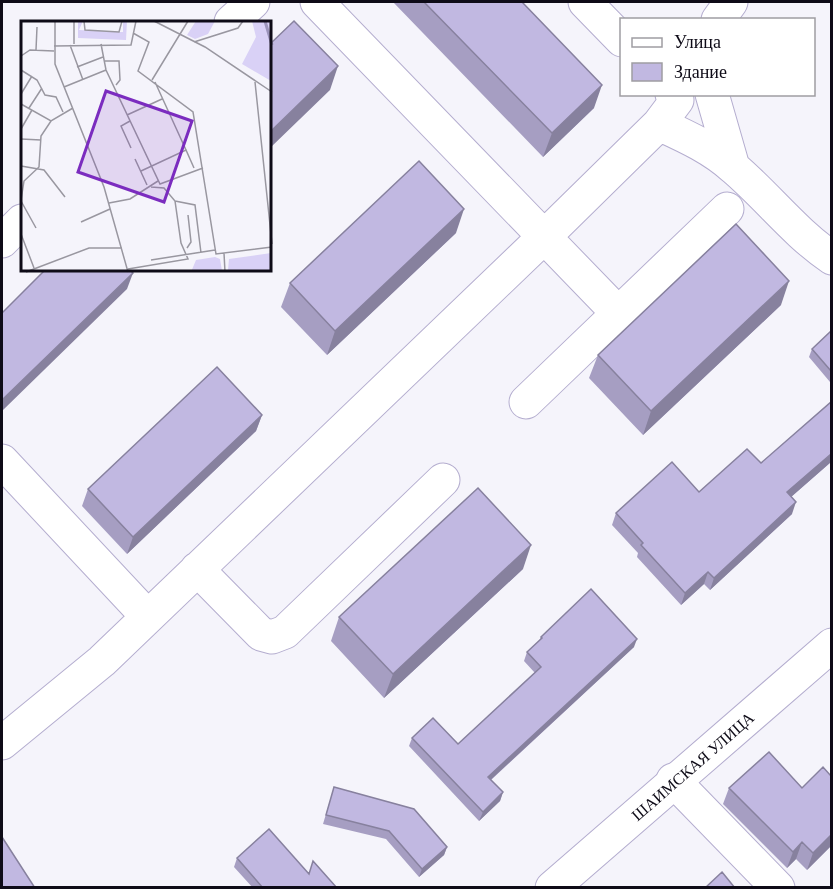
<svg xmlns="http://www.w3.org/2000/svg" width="833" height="889" font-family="Georgia,serif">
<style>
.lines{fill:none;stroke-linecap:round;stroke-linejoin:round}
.minor-casing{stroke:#b4adcf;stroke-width:35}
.major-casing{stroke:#b4adcf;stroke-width:35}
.minor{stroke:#fff;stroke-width:33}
.major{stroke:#fff;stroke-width:33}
.wall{fill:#a69ec2}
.shaded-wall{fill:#87819e}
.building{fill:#c1b8e1;stroke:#87819e;stroke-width:1.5}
.labels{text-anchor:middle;stroke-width:4.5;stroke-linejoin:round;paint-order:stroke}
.street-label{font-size:16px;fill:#0e0b17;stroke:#fff}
.inset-river{fill:none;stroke:#9c94bb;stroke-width:3}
.inset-road{fill:none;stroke:#9997a0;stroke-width:1.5}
.view{fill:#7b2cbf;fill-opacity:0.15;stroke:#7b2cbf;stroke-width:3}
.inset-edge{fill:none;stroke:#0e0b17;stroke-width:3}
</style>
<rect width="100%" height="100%" fill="#f5f4fb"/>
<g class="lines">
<defs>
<path id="minor" d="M317 2 618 313
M585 2 622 40
M718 20 731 2
M231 22 253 2
M712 94 733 167
M659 124C685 136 712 148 734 168 768 197 795 233 832 258
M2 241 22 221
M526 402 727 209
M2 461 148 617
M197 569 261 634 272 637 285 632 443 480
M2 743 102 661 544 237 659 124 677 100 672 94
M673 780 778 888"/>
<g id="major">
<path id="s1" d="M552 888 832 645"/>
</g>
</defs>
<!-- minor casing -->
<use href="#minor" class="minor-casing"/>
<!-- major casing -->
<use href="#major" class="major-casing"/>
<!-- minor -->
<use href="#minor" class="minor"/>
<!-- major -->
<use href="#major" class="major"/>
</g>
<!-- wall -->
<path class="wall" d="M393 2H522L594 108 543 157Z
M456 233 327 355 281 307 290 283Z
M781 305 643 435 589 378 598 355Z
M831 331V381L830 382 809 357 812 349Z
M262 415 256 431 127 554 82 506 88 489Z
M831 462 791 497 792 514 710 590 704 584 681 605 637 557 638 553 612 525 616 513 699 492 761 463Z
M523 569 384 698 331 641 339 617Z
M541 637 634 647 491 780 503 792 500 801 479 821 409 746 412 738 458 744 535 673 524 661 527 652 539 641Z
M334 787 447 847 444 855 419 877 386 839 323 824Z
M729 788 831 846 807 870 796 859 787 868 723 804Z
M237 858 309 874 313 861 337 888H253L234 867Z"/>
<!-- shaded-wall -->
<path class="shaded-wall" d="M338 66 330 90 270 148V132Z
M602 85 594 108 543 157 552 133Z
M464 209 456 233 327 355 335 331Z
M133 273 127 289 2 411V400Z
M789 281 781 305 643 435 651 411Z
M262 415 256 431 127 554 133 537Z
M831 454V462L783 504 787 492Z
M796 502 792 514 710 590 714 578Z
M531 545 523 569 384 698 393 674Z
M708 572 704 584 681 605 685 593Z
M637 639 634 647 485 785 488 777Z
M503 792 500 801 479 821 483 812Z
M831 835V846L807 870 813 853Z
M802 842 796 859 787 868 793 852Z
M447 847 444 855 419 877 422 869Z"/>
<!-- building -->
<path class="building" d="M424 2H522L602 85 552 133Z
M294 21 338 66 270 132V44Z
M419 161 464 209 335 331 290 283Z
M736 224 789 281 651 411 598 355Z
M45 270H130L133 273 2 400V313Z
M831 331V371L812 349Z
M217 367 262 415 133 537 88 489Z
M831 402V454L787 492 796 502 714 578 708 572 685 593 641 545 643 543 616 513 672 462 699 492 747 449 761 463Z
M478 488 531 545 393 674 339 617Z
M591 589 637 639 488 777 503 792 483 812 412 738 433 718 458 744 541 667 527 652 542 638 541 637Z
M769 752 802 788 823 767 831 776V835L813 853 802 842 793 852 729 788Z
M334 787 414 809 447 847 422 869 389 831 326 815Z
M269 829 309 874 313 861 337 888H263L237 858Z
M2 837 35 888H2Z
M722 872 735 888H705Z"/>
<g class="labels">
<!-- street labels -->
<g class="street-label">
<text dy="6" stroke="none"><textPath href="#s1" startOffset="186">ШАИМСКАЯ УЛИЦА</textPath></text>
</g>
</g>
<!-- overview -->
<g transform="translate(21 21)">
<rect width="250" height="250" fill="#f5f4fb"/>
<path d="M57 0H62L58 9 98 11H102V0H106L105 19 57 17Z" fill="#d9d1f6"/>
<path d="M175 0H194L187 13 174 18 166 14ZM231 0H250V60L221 43 235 16ZM250 232V250L207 249 208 238ZM194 236 199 238 201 250 170 251 175 239Z" fill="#d9d1f6"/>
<path class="inset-river" d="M244 0 251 24"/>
<path class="inset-road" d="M34 0V43L83 166 107 251M63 0 64 9 98 11 101 0M133 0 184 26 251 71M112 12 128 21 117 50 172 91 195 233 251 226M173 21 217 7 222 0M53 23V0M80 23 85 49 139 163 182 147M49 24 62 59M33 25 110 24 115 0M15 29 16 6M0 35 9 29 33 30M84 40H98L99 59 95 64M56 46 82 36M0 49 16 59 24 74 35 76 42 91M131 59 167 0M134 61 165 129M234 61 251 223M43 66 85 49M0 73 11 55M0 83 30 100 52 87M8 87 21 67M106 94 141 78M109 100 100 105 110 127M0 108 11 89M0 118 20 119M114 138 126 164M0 145 23 149 44 176M120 150 165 129 173 147M0 179 3 160 18 146 20 115 30 100M0 180 15 207M154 180 174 184 180 232M88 182 109 178 137 160M60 201 89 188M0 213 13 247M166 227 170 221 167 194M203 232 204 251M130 239 194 229M107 248 167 238 160 222 154 180 143 167 130 166M5 251 68 227H101"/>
<path class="view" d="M85 70 171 100 143 181 57 151Z"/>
<rect width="250" height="250" class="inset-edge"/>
</g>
<!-- border -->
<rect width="833" height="889" fill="none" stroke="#0e0b17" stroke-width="6"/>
<!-- legend -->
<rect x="620" y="18" width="195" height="78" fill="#ffffff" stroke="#9f9da2" stroke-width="1.5"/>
<rect x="632" y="38" width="30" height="9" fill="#ffffff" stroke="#9f9da2" stroke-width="1.5"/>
<text x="674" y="48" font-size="18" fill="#0e0b17">Улица</text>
<rect x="632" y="63" width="30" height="18" fill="#c1b8e1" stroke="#9f9da2" stroke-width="1.5"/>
<text x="674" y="78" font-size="18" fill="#0e0b17">Здание</text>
</svg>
